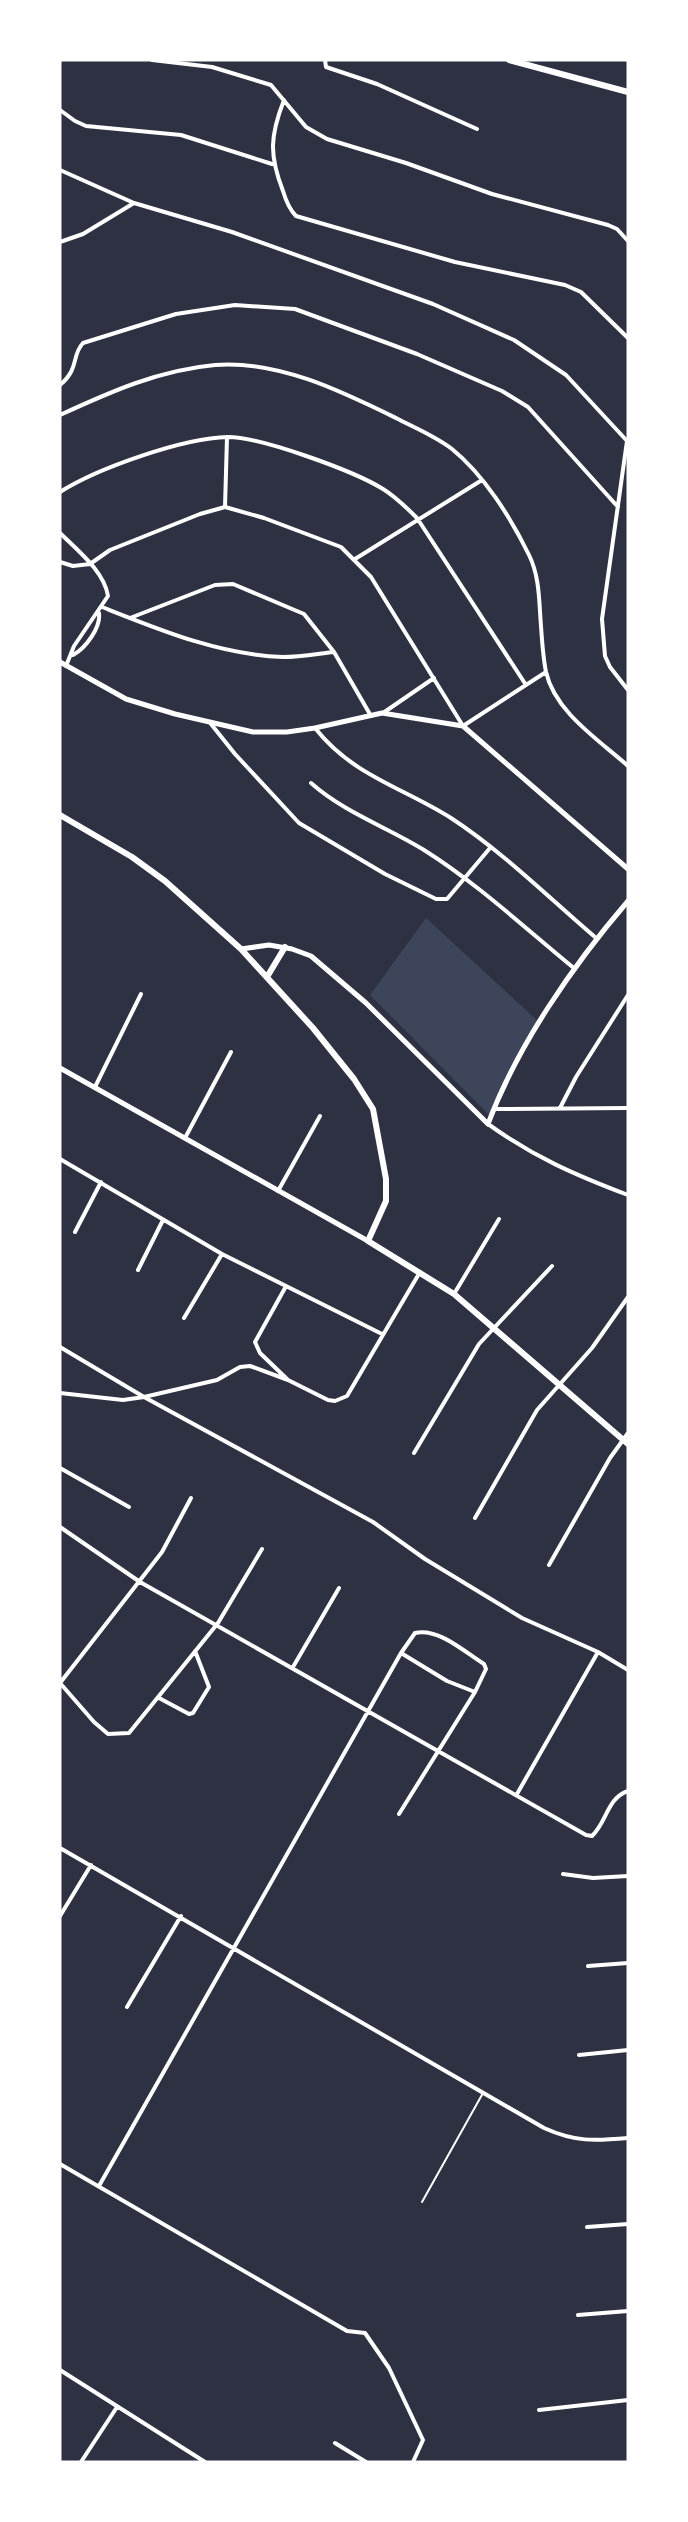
<svg xmlns="http://www.w3.org/2000/svg" width="688" height="2522" font-family="'PT Sans',sans-serif">
<style>
.green{fill:#3c4559}
.lines{fill:none;stroke-linecap:round;stroke-linejoin:round}
.service{stroke:#fff;stroke-width:2}
.minor{stroke:#fff;stroke-width:4}
.tertiary{stroke:#fff;stroke-width:5}
.secondary{stroke:#fff;stroke-width:6}
</style>
<rect width="100%" height="100%" fill="#2d3142"/>
<!-- green -->
<path class="green" d="M426 918 538 1021 492 1118 370 995Z"/>
<g class="lines">
<!-- service -->
<path class="service" d="M422 2202 483 2093"/>
<!-- minor -->
<path class="minor" d="M152 60 212 67 271 85 306 127 327 139 406 163 492 194 608 225 617 229 628 241
M325 60 326 67 377 84 477 129
M284 100C270 136 269 155 283 191 286 201 289 209 296 216L455 262 565 285 581 292 628 338
M60 110 75 121 86 126 181 135 272 164
M60 170 134 203 232 232 433 304 514 340 566 375 628 442
M60 242 83 234 134 203
M60 385C80 368 71 356 83 343L176 314 235 305 295 309 417 354 502 391 528 407 618 507
M60 415C110 392 159 370 215 365 278 360 341 391 396 418 415 428 435 436 452 449 484 475 511 518 529 555 540 577 539 603 541 626 542 641 543 657 546 672 555 712 599 740 628 766
M627 441 602 619 605 656 610 667 628 690
M60 492C98 468 183 438 228 437 261 437 354 471 383 489 396 497 407 508 417 518L526 685
M225 507 227 437
M60 533C77 550 104 571 108 596L74 646 66 666
M355 559 482 480
M60 562 73 566 90 564 110 550 200 514 225 507 264 518 341 547 371 577 463 726 546 672
M102 607C160 630 220 655 283 657 299 657 316 654 333 652
M130 618 215 585 233 584 304 614 334 652 371 716
M73 655C86 648 101 627 99 613
M383 713 434 678
M211 724 235 754 299 823 385 874 436 899H447L490 848
M315 728C353 776 402 787 451 818 503 852 549 898 596 938
M311 783C345 813 387 827 424 850 478 884 526 929 575 969
M95 1087 141 994
M560 1108 576 1077 628 995
M494 1109 628 1108
M488 1124C534 1157 575 1175 628 1195
M185 1138 231 1052
M60 1159 222 1254 382 1334
M278 1191 320 1116
M75 1232 101 1182
M138 1270 163 1220
M285 1288 255 1342 260 1353 287 1379
M454 1294 499 1219
M184 1318 222 1254
M60 1347 144 1397 373 1522 425 1559 522 1618 598 1652 628 1670
M60 1393 123 1400 144 1397 217 1380 240 1367 250 1366 288 1380 328 1400 335 1401 347 1396 420 1272
M414 1453 479 1344 552 1266
M60 1468 129 1507
M475 1518 537 1410 592 1348 628 1297
M60 1527 140 1582 586 1835 592 1836C607 1822 607 1798 628 1791
M549 1565 610 1458 628 1433
M401 1653 447 1681 475 1692
M293 1667 339 1588
M60 1683 94 1722 108 1734 129 1733 218 1623 262 1549
M60 1683 162 1552 191 1498
M159 1698 189 1714 193 1713 209 1687 195 1651
M517 1794 598 1652
M60 1848 544 2128C575 2142 594 2141 628 2138
M563 1874 593 1878 628 1876
M60 1916 91 1865
M588 1966 628 1963
M127 2007 181 1916
M579 2055 628 2050
M60 2164 347 2331 365 2333 389 2368 423 2440 413 2462
M99 2186 401 1653 415 1633C438 1627 466 1653 484 1664L486 1669 475 1692 399 1814
M587 2227 628 2224
M578 2315 628 2311
M60 2370 205 2462
M539 2410 628 2400
M335 2443 366 2462
M81 2462 117 2407"/>
<!-- tertiary -->
<path class="tertiary" d="M60 662 126 699 175 714 253 732H287L315 728 382 713 463 726 628 869
M241 949 269 945 292 949 311 956 366 1003 488 1124C517 1046 573 965 628 901
M60 1068 368 1241"/>
<!-- secondary -->
<path class="secondary" d="M509 60 628 92
M60 815 132 857 165 881 241 949 313 1028 354 1079 373 1109 386 1179V1201L368 1241 454 1294 628 1444
M267 977 285 947"/>
</g>
<!-- border -->
<rect width="688" height="2522" fill="none" stroke="#ffffff" stroke-width="123"/>
</svg>
